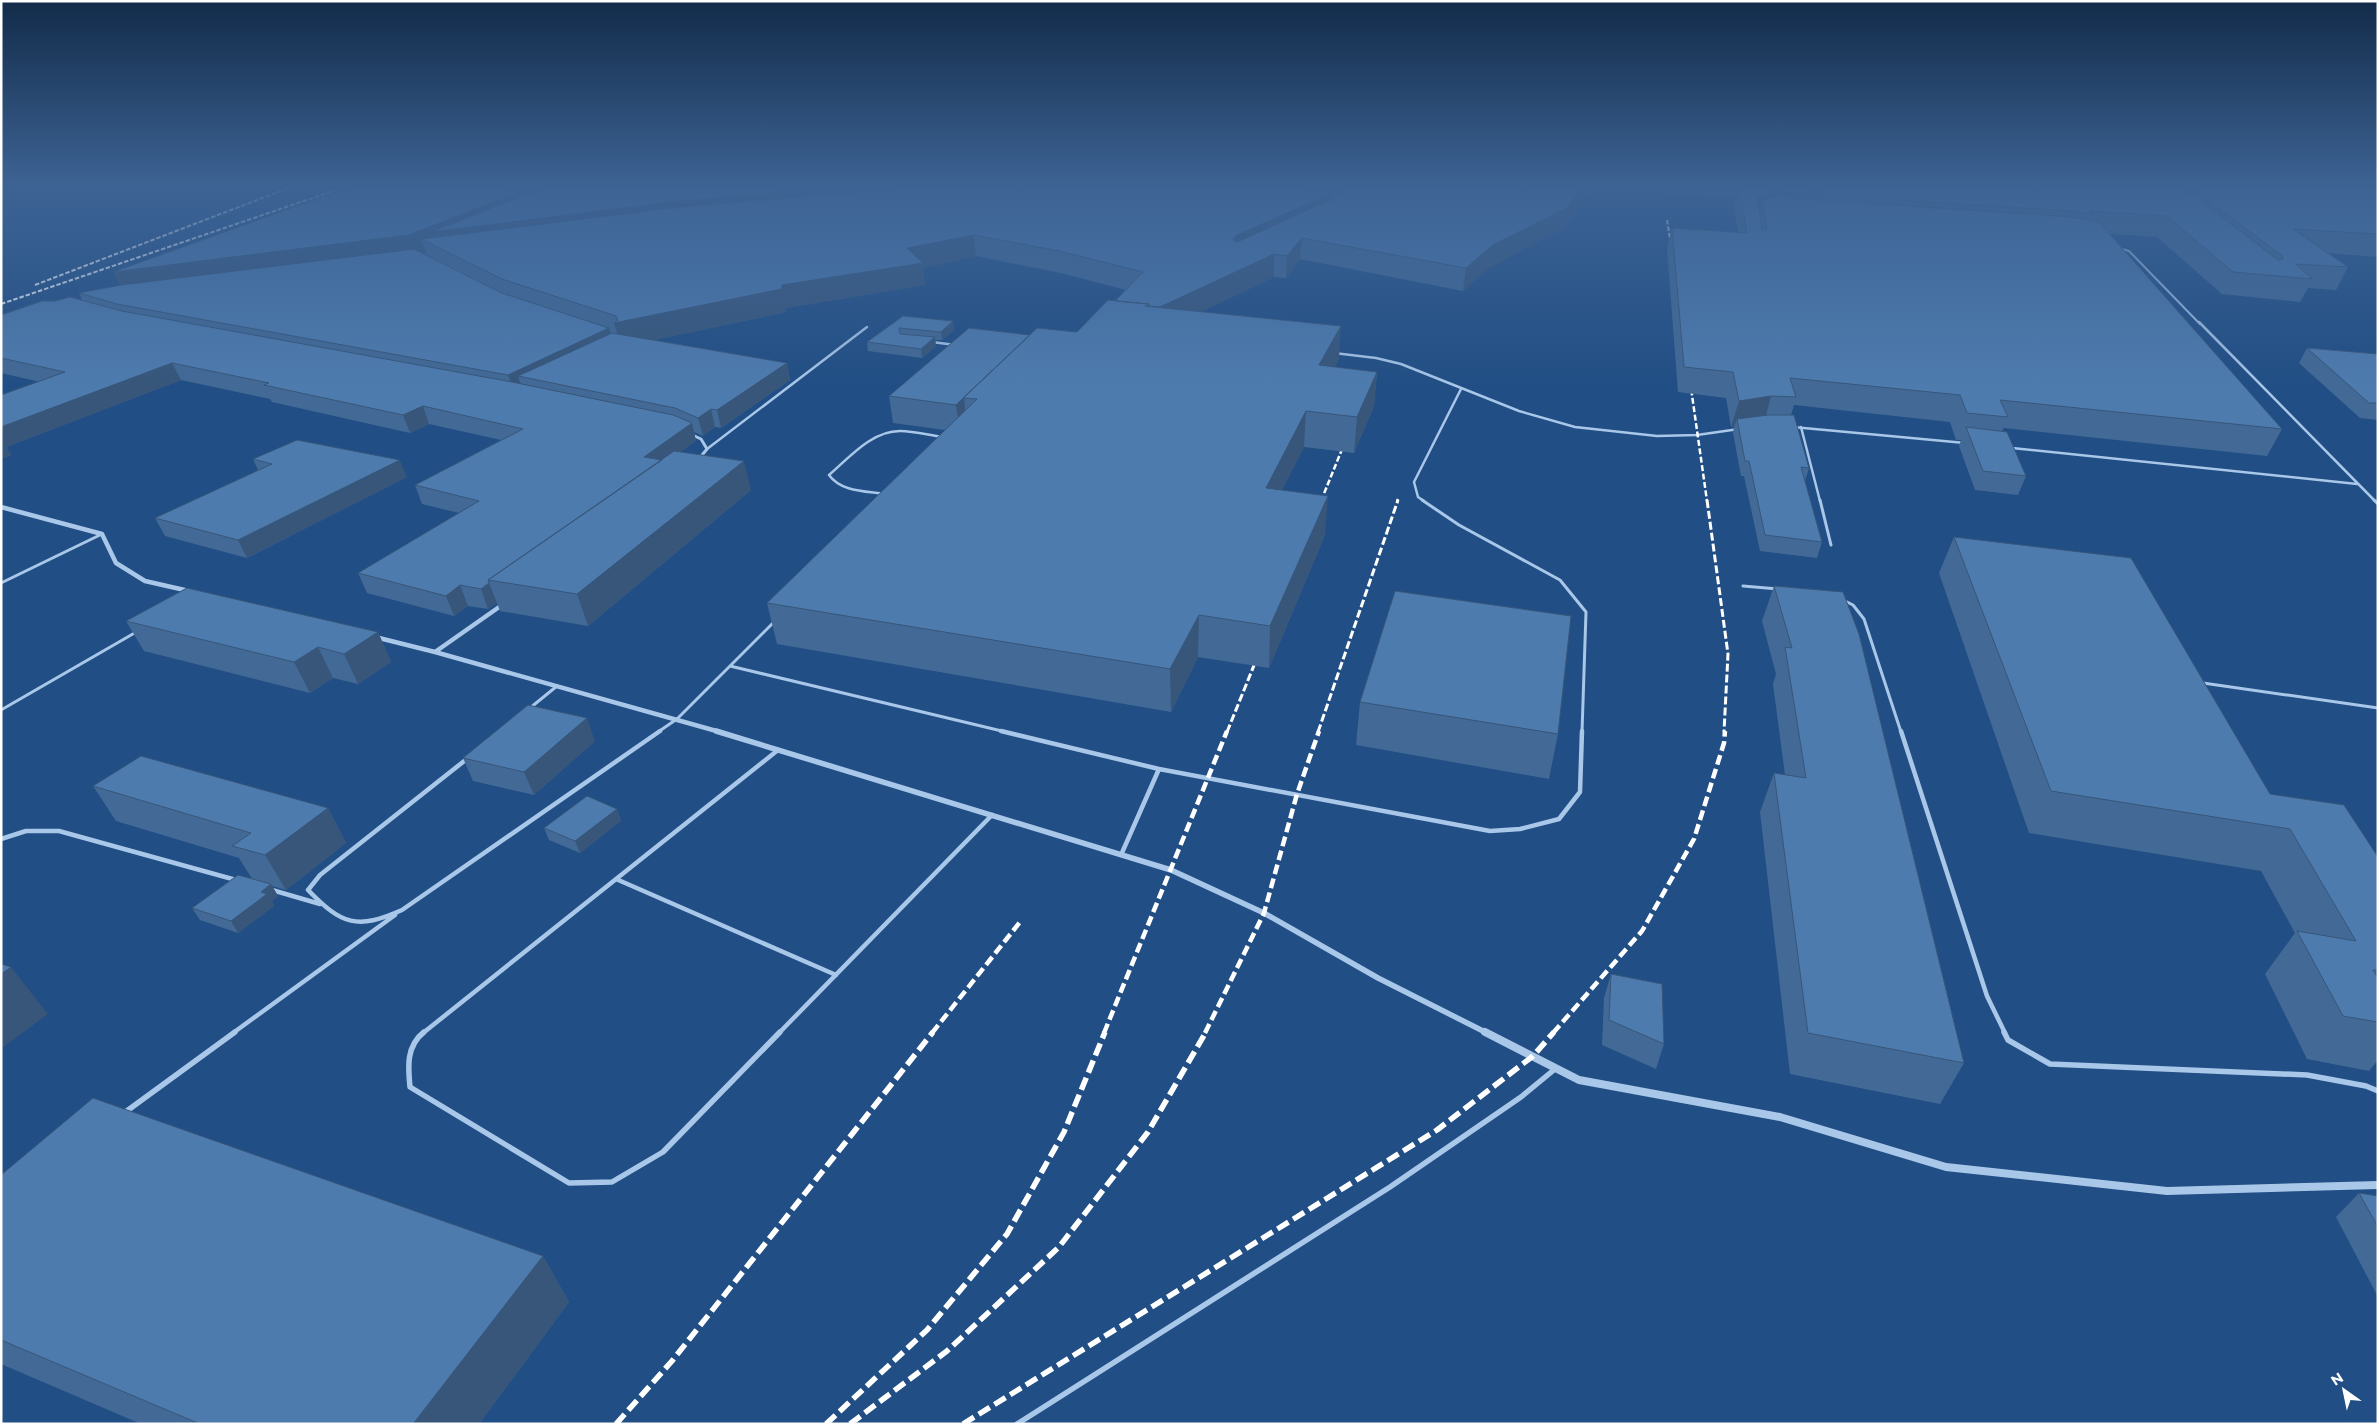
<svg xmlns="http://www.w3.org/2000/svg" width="2379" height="1425" font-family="Montserrat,sans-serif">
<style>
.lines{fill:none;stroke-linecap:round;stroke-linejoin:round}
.service-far4{stroke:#a9c7e9;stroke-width:2}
.service-far3{stroke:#a9c7e9;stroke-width:2.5}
.service-far2{stroke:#a9c7e9;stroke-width:3}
.service-far1{stroke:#a9c7e9;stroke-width:4.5}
.service{stroke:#a9c7e9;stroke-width:5.5}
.minor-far3{stroke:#a9c7e9;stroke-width:3}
.minor-far2{stroke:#a9c7e9;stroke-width:4.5}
.minor-far1{stroke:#a9c7e9;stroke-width:5.5}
.minor{stroke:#a9c7e9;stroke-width:8}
.rail-far4{stroke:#fff;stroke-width:2;stroke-dasharray:4.5 2;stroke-linecap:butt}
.rail-far3{stroke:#fff;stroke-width:2.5;stroke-dasharray:6 2.5;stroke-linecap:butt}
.rail-far2{stroke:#fff;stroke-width:3;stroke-dasharray:8 3;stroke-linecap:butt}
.rail-far1{stroke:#fff;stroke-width:4.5;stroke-dasharray:10 4.5;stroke-linecap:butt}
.rail{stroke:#fff;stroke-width:5.5;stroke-dasharray:13 5.5;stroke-linecap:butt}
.wall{fill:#436a96}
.shaded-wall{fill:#37567a}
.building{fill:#4e7bae;stroke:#37567a}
</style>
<rect width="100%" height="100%" fill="#214e84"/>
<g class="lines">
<!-- service-far4 -->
<path class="service-far4" d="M2119 248 2129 251 2200 324"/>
<!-- service-far3 -->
<path class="service-far3" d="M2199 322 2375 501
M932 342 955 345
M1334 353 1376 358 1401 364 1519 411 1575 427 1657 436 1697 435 1739 429
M1793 427 1965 443
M1801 427 1820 501
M2012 448 2357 484
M707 449 867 327
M885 494C866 491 841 492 829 475 849 458 871 431 900 431 914 431 928 435 942 437
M1424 501 1418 497 1414 482 1461 389"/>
<!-- service-far2 -->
<path class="service-far2" d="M1422 500 1459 525 1560 580 1586 612 1582 732
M1820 500 1831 545
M2374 500 2378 504
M1 583 102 534
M1743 586 1778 589
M1843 600 1853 605 1864 619 1901 732
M730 666 1006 732
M2203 683 2378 708
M530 708 557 686
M1 710 138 631
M658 732 677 719 775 621"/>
<!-- service-far1 -->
<path class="service-far1" d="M1001 731 1159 769 1490 831 1520 829 1559 819 1580 792 1582 731
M1901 731 1987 996 2005 1033
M468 758 320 875 308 890C342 925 357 930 402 910L660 731
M1 839 26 831H59L236 880
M1121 855 1159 769
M616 879 836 975
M272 890 320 904
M233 1033 395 915
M423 1033 778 750
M779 1033 992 815"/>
<!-- service -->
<path class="service" d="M424 1032C406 1046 408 1067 410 1087L569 1183 612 1182 663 1152 780 1032
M2004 1032 2008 1040 2050 1064 2307 1075 2366 1086 2378 1091
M124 1113 235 1032
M1017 1424 1390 1187 1521 1097 1555 1069"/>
<!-- minor-far3 -->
<path class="minor-far3" d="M690 434 701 439 707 449 698 460"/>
<!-- minor-far2 -->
<path class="minor-far2" d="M1 507 102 534 116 563 145 581 189 591
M375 637 435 652 502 605
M435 652 720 732"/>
<!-- minor-far1 -->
<path class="minor-far1" d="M716 731 1171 870 1264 913 1378 978 1487 1033"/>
<!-- minor -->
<path class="minor" d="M1485 1032 1579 1080 1780 1117 1946 1167 2167 1191 2378 1185"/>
<!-- rail-far4 -->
<path class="rail-far4" d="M1667 220 1672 250
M35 285 291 187
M1 304 345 187"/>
<!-- rail-far3 -->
<path class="rail-far3" d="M1690 381 1707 501
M1321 501 1347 437
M1397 501 1398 499"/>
<!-- rail-far2 -->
<path class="rail-far2" d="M1707 500 1728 654 1724 732
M1318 509 1322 500
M1227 732 1259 653
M1318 732 1398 500"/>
<!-- rail-far1 -->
<path class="rail-far1" d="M932 1033 1020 922
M1104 1033 1227 731
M1205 1033 1264 913 1297 794 1319 731
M1553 1033 1642 931 1694 839 1724 743 1725 731"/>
<!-- rail -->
<path class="rail" d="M616 1424 672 1361 933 1032
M826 1424 927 1330 1007 1234 1064 1132 1105 1032
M850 1424 947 1351 1059 1247 1148 1132 1206 1032
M963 1424 1437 1130 1533 1056 1554 1032"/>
</g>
<!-- wall -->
<path class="wall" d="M350 187H1600L1581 199 1565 228 1490 267 1463 291 1300 259 1286 278 1274 277 1200 312 1339 359 1334 367 1377 372 1374 406 1354 453 1304 447 1282 490 1325 535 1269 668 1198 657 1171 712 777 644 767 603 945 430 893 423 889 396 1030 335 1077 332 1115 301 1126 290 1061 273 976 256 923 268 925 285 786 308V312L654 340 787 363 790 380 721 428 715 427 703 436 694 432 696 441 680 452 751 490 588 626 500 611 497 603 488 609 468 606 454 616 367 593 358 573 459 513 422 504 415 485 501 440 429 424 410 433 272 402 270 399 181 380 6 447 11 455 1 459V395L40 382 1 373V315L55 301 82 300 79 293 120 286Z
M1617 187H2378V257L2328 253 2348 267 2336 290 2308 288 2300 302 2222 294 2157 237 2109 234 2282 429 2267 456 2004 428 2002 431 2026 476 2018 495 1975 490 1959 446 1961 440H1956L1950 422 1794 405 1791 415 1809 468 1805 481 1822 542 1817 558 1760 551 1744 476H1741L1733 433 1734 427H1731L1726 398 1678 392 1667 249 1672 228 1738 232 1733 198 1637 191Z
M903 316 953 321 954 330 942 340H935L936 346 922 358 868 351 867 342Z
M2307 348 2378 354V420L2360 418 2299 363Z
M253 459 407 477 247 558 165 536 155 518 258 470Z
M1954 537 2270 794 2378 857V1060L2369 1071 2307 1059 2265 974 2295 933 2261 871 2029 833 1939 573Z
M1774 586 1964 1063 1940 1104 1790 1074 1760 812 1774 773 1785 775 1773 684 1776 674 1762 621Z
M126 621 378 632 391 662 358 684 333 678 310 693 144 651Z
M1360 702 1558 734 1549 779 1356 745Z
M595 741 534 795 473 781 463 758Z
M93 786 328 808 346 843 286 890 272 886 278 896 272 901 274 906 238 933 200 920 192 908 252 879 239 858 116 821Z
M617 809 621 821 580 853 549 840 544 828Z
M1611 974 1664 1044 1656 1069 1602 1045 1604 998Z
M1 1175 543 1256 569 1302 479 1424H141L1 1364Z
M2359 1193 2378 1196V1297L2336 1217Z"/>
<!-- shaded-wall -->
<path class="shaded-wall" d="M531 187H585L679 201 851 187 854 206 421 239 426 253 417 256 124 294 113 272Z
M862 187H1063L865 205Z
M1580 187H1600L1581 199 1565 228 1490 267 1463 291 1466 268 1493 245Z
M1776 192 1771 212 1762 200 1759 215 1757 196Z
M1332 193 1330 214 1233 262V240L1235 236Z
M974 235 976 256 923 268 925 285 786 308V312L621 347 614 323 782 285 907 248Z
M1302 238 1300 259 1286 278 1287 256Z
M1274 254V277L1160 331V307Z
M953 321 954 330 942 340 941 332Z
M1341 326 1339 359 1317 400 1319 365Z
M609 328 614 344 518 376 522 388 514 392 508 375Z
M935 337 936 346 922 358 921 349Z
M172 363 181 380 6 447 11 455 1 459V427Z
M787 363 790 380 721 428 717 410Z
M1377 372 1374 406 1354 453 1357 417Z
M1771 396 1764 423 1737 419 1734 427H1731L1739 401Z
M964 398 967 425 960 432 956 405Z
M423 406 429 424 410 433 403 415Z
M711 409 715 427 703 436 698 418Z
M1306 411 1304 447 1264 526 1266 488Z
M692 423 696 441 667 462 644 457Z
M400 460 407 477 247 558 238 540Z
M744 461 751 490 588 626 577 594Z
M1328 496 1325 535 1269 668 1270 626Z
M489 583 497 603 488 609 481 589Z
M460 585 468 606 454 616 446 596Z
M1199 615 1198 657 1171 712 1170 669Z
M378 632 391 662 358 684 344 654Z
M318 647 333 678 310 693 294 662Z
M587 718 595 741 534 795 524 772Z
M328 808 346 843 286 890 265 855Z
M617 809 621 821 580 853 575 841Z
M271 884 278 896 272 901 274 906 238 933 231 921 261 892Z
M11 967 48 1014 1 1049V974Z
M543 1256 569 1302 479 1424H413Z"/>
<!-- building -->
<path class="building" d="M350 187H531L409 235 113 272Z
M545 187H844L679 201 431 232Z
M913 187H1308L1332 193 1235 236 1233 240 1237 242 1343 194 1341 190 1330 187H1580L1568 207 1493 245 1466 268 1302 238 1287 256 1274 254 1160 307 1149 306V304L1115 301 1143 272 1059 251 974 235 907 248 923 263 782 285V289L614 323 618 320 616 316 502 279 421 239 680 207Z
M1739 187H1815L1816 190H1820L1821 187H2183L2278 260 2283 259 2282 256 2191 187H2378V234L2293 229 2348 267 2296 264 2312 279 2233 272 2167 216 2089 211 2093 215 2072 211 1776 192 1757 196 1762 229 1765 231 1767 228 1762 200 1776 197 2071 217 2099 222 2282 429 2000 400 2008 417 1967 413 1960 395 1790 378 1796 397 1771 396 1739 401 1733 372 1684 367 1672 228 1747 233Z
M414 249 502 293 609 328 508 375 117 304 79 293 121 285Z
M70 297 122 311 512 382 673 415 692 423 644 457 662 460 488 580 489 583 481 589 460 585 446 596 358 573 479 501 415 485 523 429 423 406 403 415 264 385 269 383 172 363 1 427V395L65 372 1 358V315L42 301H55Z
M1108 300 1149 304 1145 306 1341 326 1319 365 1377 372 1357 417 1306 411 1266 488 1328 496 1270 626 1199 615 1170 669 767 603 977 399 963 398 1037 328 1077 332Z
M903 316 953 321 941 332 899 328 900 334 935 337 921 349 867 342Z
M969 328 1030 335 956 405 889 396Z
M612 333 787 363 717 410 711 409 698 418 675 408 518 376Z
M2307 348 2378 354V403H2369Z
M1768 415H1794L1809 468 1801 467 1822 542 1765 535 1749 461H1745L1737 419Z
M1966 427 2007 432 2026 476 1983 471Z
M297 440 400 460 238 540 155 518 272 464 253 459Z
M674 451 744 461 577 594 488 580Z
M1954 537 2131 558 2270 794 2344 805 2378 857V970H2373L2378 978V1022L2343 1016 2297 931 2356 941 2290 829 2051 791Z
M1774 586 1843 592 1859 634 1964 1063 1808 1033 1774 773 1806 778 1785 647 1792 648Z
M187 588 378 632 344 654 318 647 294 662 126 621Z
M1395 591 1571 616 1558 734 1360 702Z
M528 705 587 718 524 772 463 758Z
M141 756 328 808 265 855 232 846 251 833 93 786Z
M587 796 617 809 575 841 544 828Z
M238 875 271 884 261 892 267 894 231 921 192 908Z
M1 964 11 967 1 974Z
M1611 974 1662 984 1664 1044 1609 1020Z
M93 1098 543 1256 413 1424H200L1 1340V1175Z
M2359 1193 2378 1196V1227Z"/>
<!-- sky -->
<linearGradient id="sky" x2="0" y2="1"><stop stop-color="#122b49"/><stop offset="0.48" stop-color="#3d6394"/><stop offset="1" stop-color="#3d6394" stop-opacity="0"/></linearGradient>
<rect width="2379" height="386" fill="url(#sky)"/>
<!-- border -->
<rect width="2379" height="1425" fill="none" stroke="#ffffff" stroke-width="5"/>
<!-- north arrow -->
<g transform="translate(2344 1390) rotate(327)" stroke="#214e84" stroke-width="4" paint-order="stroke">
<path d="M0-4L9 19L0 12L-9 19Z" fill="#ffffff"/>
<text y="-8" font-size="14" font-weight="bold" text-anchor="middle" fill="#ffffff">N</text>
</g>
</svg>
